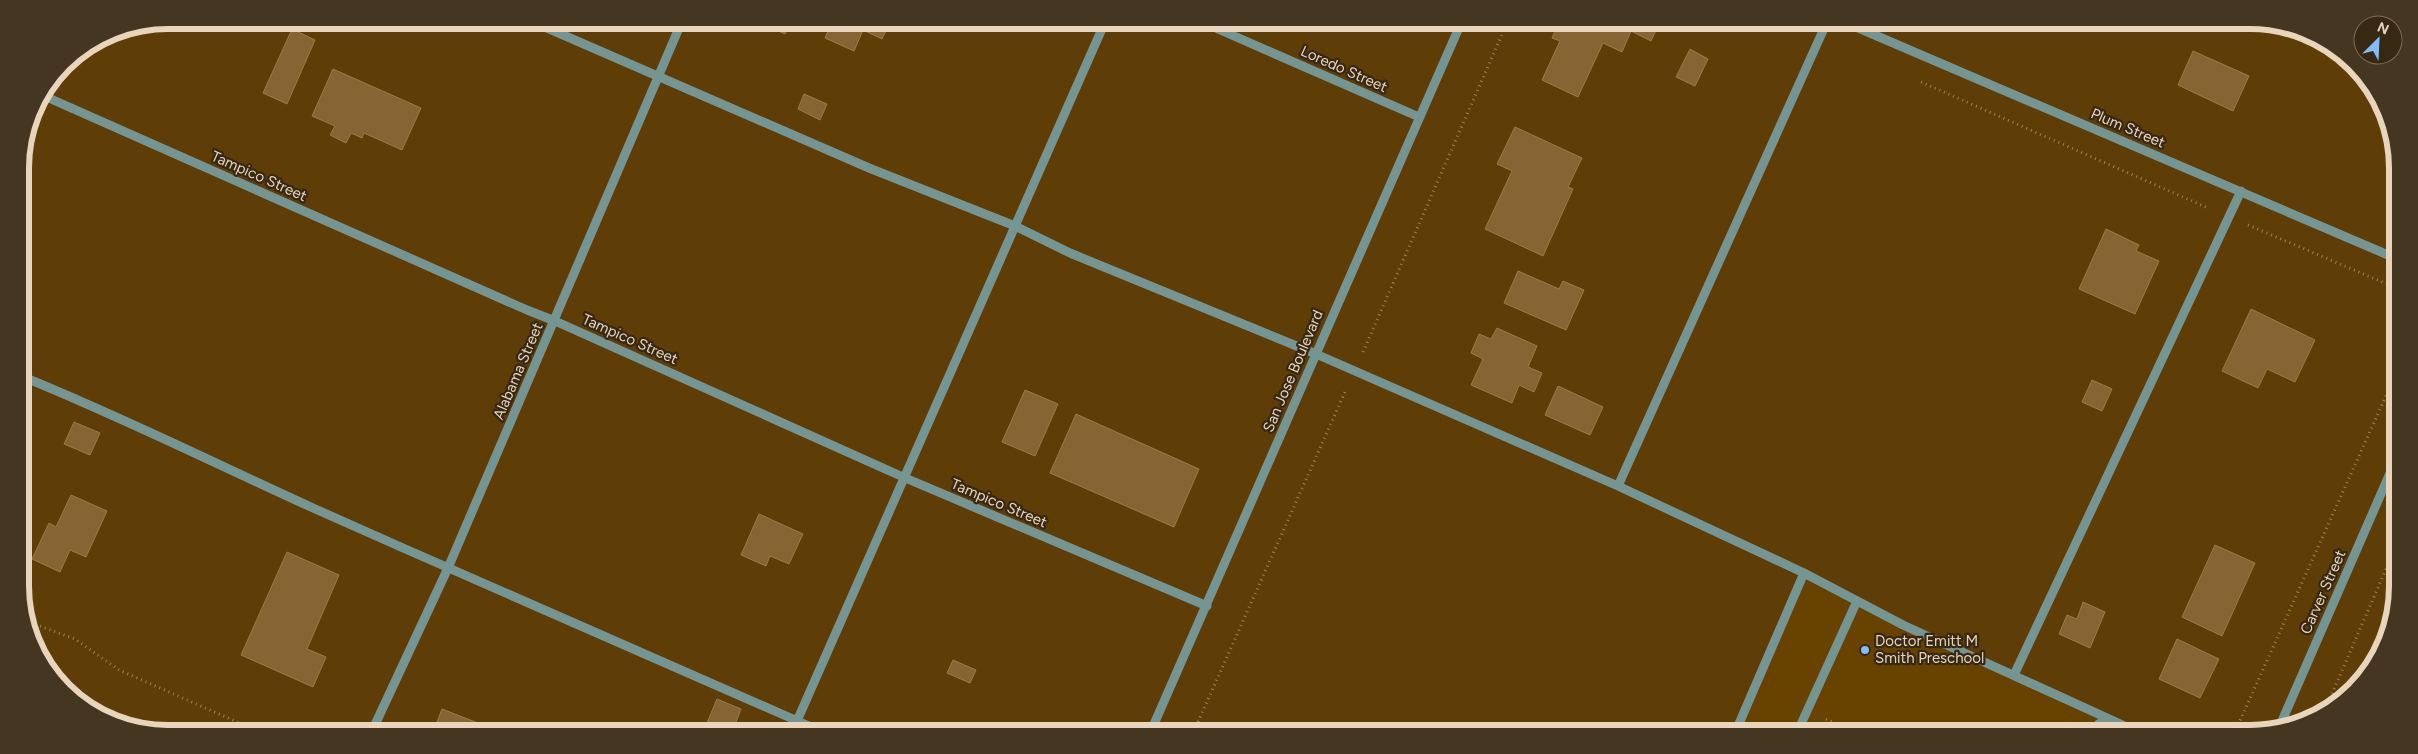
<svg xmlns="http://www.w3.org/2000/svg" width="2418" height="754" font-family="Figtree,sans-serif">
<style>
.built{fill:#684300}
.building{fill:#866434;stroke:#9d7a49}
.lines{fill:none;stroke-linecap:round;stroke-linejoin:round}
.path{stroke:#9c8057;stroke-width:3;stroke-dasharray:1 4;stroke-linecap:butt}
.minor{stroke:#759593;stroke-width:9}
.poi-dot{fill:#86bbfb;stroke:#372814;stroke-width:2}
.labels{text-anchor:middle;stroke-width:4.5;stroke-linejoin:round;paint-order:stroke}
.street-label{font-size:15px;fill:#e9d5bc;stroke:#372814}
.poi-label{font-size:15px;fill:#e9d5bc;stroke:#372814;text-anchor:start}
.rim{fill:none;stroke:#e9d5bc;stroke-width:6}
</style>
<rect width="100%" height="100%" fill="#5e3d07"/>
<!-- built -->
<path class="built" d="M1804 573 1857 601 2140 733H1735Z"/>
<!-- building -->
<path class="building" d="M757 21 791 22 785 34Z
M832 22H890L882 39 863 30 854 51 825 38Z
M1558 23 1659 24 1651 41 1631 31 1622 52 1603 43 1578 97 1542 80 1560 41 1552 38Z
M292 29 315 40 287 104 263 93Z
M1690 49 1708 59 1695 86 1676 77Z
M2193 51 2249 76 2233 111 2178 85Z
M333 69 421 108 402 150 364 133 362 138 351 133 346 143 330 135 335 126 312 116Z
M804 94 827 104 820 120 798 109Z
M1515 127 1582 158 1568 187 1573 189 1543 256 1485 229 1512 171 1497 164Z
M2106 229 2139 245 2136 251 2159 261 2135 314 2079 289Z
M1518 271 1559 289 1563 281 1584 290 1566 330 1504 303Z
M2251 309 2315 340 2295 382 2267 369 2258 388 2222 371Z
M1497 328 1537 346 1528 367 1542 373 1534 392 1519 385 1512 403 1471 385 1483 359 1471 353 1479 334 1491 339Z
M2092 380 2112 389 2102 411 2082 402Z
M1558 386 1603 407 1590 435 1545 415Z
M1025 390 1058 404 1035 456 1002 442Z
M1076 414 1199 469 1174 527 1050 473Z
M74 422 100 433 90 455 64 444Z
M71 495 107 511 86 557 70 550 60 572 32 559 49 523 56 527Z
M759 514 803 534 789 564 770 556 766 566 741 555Z
M2215 545 2255 563 2222 636 2182 617Z
M287 552 339 575 307 649 326 657 313 687 241 655Z
M2083 602 2105 612 2090 648 2059 634 2067 615 2077 619Z
M2177 639 2219 659 2200 698 2159 679Z
M953 660 976 670 970 683 947 673Z
M717 699 741 709 733 730H704Z
M442 709 496 730H434Z"/>
<g class="lines">
<!-- path -->
<path class="path" d="M1787 24 1800 30
M1921 82 2208 208
M2248 225 2394 287
M1363 352 1507 23
M26 621 75 639 119 670 253 729
M2324 712 2393 553
M1826 719 1856 733
M1194 731 1345 392
M2234 734 2394 378"/>
<!-- minor -->
<path class="minor" d="M531 21 869 168 1015 226 1070 253 1316 354 1618 486 1804 573 1903 625 2140 733
M1202 22 1419 117
M1849 24 2395 258
M42 95 527 310 555 321 903 477 1207 606
M21 376C120 416 216 464 313 508 481 583 650 656 818 730
M1618 486 1826 24
M2014 675 2241 191
M96 708 144 729
M373 729 448 568 682 21
M793 730 1105 22
M2278 730 2394 464
M1151 731 1461 23
M1735 733 1804 573
M1797 733 1857 601
M2086 733 2106 719"/>
</g>
<!-- markers -->
<circle class="poi-dot" cx="1865" cy="650" r="5"/>
<g class="labels">
<!-- street labels -->
<g class="street-label">
<text transform="translate(1344 69) rotate(24)" y="5">Loredo Street</text>
<text transform="translate(2128 128) rotate(23)" y="5">Plum Street</text>
<text transform="translate(259 176) rotate(24)" y="5">Tampico Street</text>
<text transform="translate(630 339) rotate(24)" y="5">Tampico Street</text>
<text transform="translate(518 371) rotate(-67)" y="5">Alabama Street</text>
<text transform="translate(1293 371) rotate(-67)" y="5">San Jose Boulevard</text>
<text transform="translate(999 503) rotate(23)" y="5">Tampico Street</text>
<text transform="translate(2323 592) rotate(-66)" y="5">Carver Street</text>
</g>
<!-- poi labels -->
<g class="poi-label">
<text x="1875" y="646">Doctor Emitt M<tspan x="1875" dy="17">Smith Preschool</tspan></text>
</g>
</g>
<!-- crop -->
<path d="M0 0H2418V754H0ZM168 29H2250A139 139 0 0 1 2389 168V586A139 139 0 0 1 2250 725H168A139 139 0 0 1 29 586V168A139 139 0 0 1 168 29Z" fill="#453621" fill-rule="evenodd"/>
<path class="rim" d="M168 29H2250A139 139 0 0 1 2389 168V586A139 139 0 0 1 2250 725H168A139 139 0 0 1 29 586V168A139 139 0 0 1 168 29Z"/>
<!-- north arrow -->
<g transform="translate(2378 40) rotate(24)"><circle r="24" fill="#372814" stroke="#7e6d57"/>
<path d="M0-4L9 19L0 12L-9 19Z" fill="#86bbfb"/>
<text y="-8" font-size="14" font-weight="bold" text-anchor="middle" fill="#e9d5bc">N</text>
</g>
</svg>
